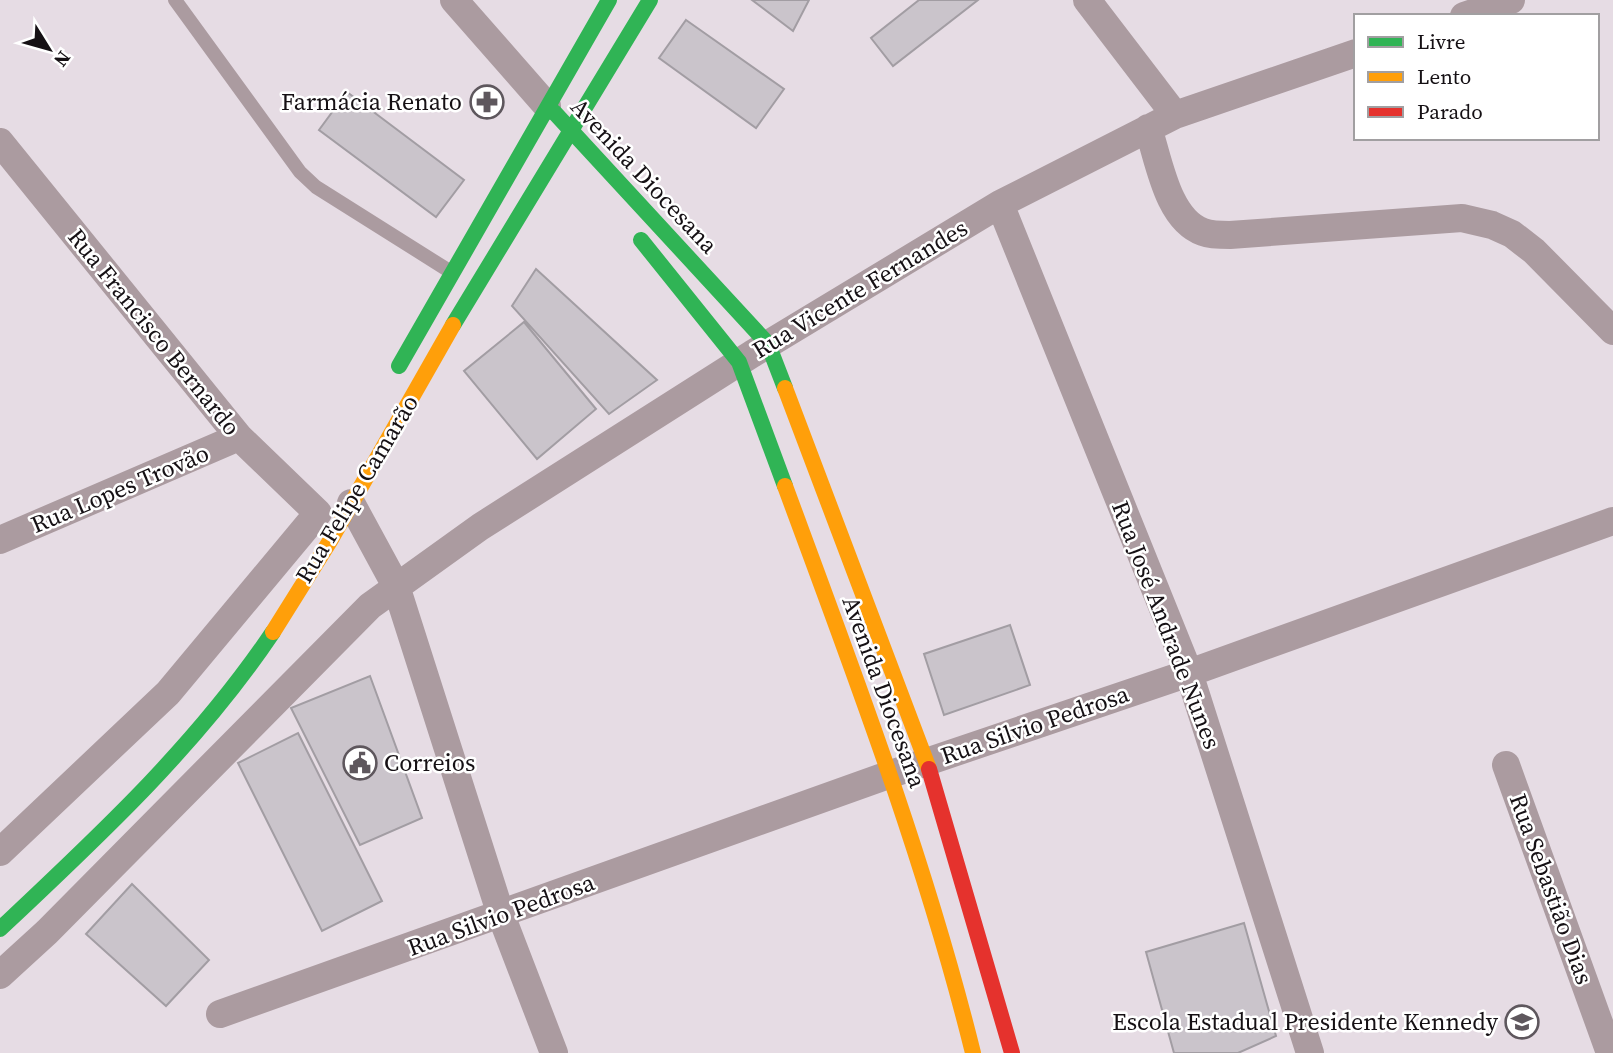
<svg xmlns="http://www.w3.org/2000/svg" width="1613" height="1053" font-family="'Source Serif 4',serif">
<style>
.building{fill:#cac4cb;stroke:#a29da3;stroke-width:2}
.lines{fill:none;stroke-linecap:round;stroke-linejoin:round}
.lane{stroke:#ab9ba0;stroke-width:14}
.street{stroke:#ab9ba0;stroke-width:28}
.fast{stroke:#30b455;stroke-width:16}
.slow{stroke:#ff9f0a;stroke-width:16}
.jam{stroke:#e5322d;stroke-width:16}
.labels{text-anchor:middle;stroke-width:5;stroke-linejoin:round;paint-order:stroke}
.poi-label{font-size:24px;fill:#151014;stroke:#fff;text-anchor:end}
.street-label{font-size:24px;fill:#151014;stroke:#fff}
</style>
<rect width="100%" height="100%" fill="#e6dce4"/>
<!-- building -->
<path class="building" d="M752 0H809L793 31Z
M919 0H978L893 66 871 38Z
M686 20 784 89 756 128 659 58Z
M347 92 464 180 436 217 319 130Z
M536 269 657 380 609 414 512 306Z
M524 322 596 409 537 459 464 371Z
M1010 625 1030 685 944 715 924 654Z
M370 676 422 818 360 845 291 708Z
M298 733 382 901 322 931 238 763Z
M132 884 209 960 166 1006 86 934Z
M1244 923 1276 1036 1238 1053H1174L1146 952Z"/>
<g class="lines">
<!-- lane -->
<path class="lane" d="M175 0 300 172 316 187 451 272"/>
<!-- street -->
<path class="street" d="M454 0 547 106
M1087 0 1175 115
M1464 16 1511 0
M1148 128C1159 160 1167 219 1203 232 1211 235 1221 235 1230 235L1462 218 1492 225 1512 234 1534 251 1613 331
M0 142 239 437 318 513 168 693 0 852
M1000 204 1189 673 1310 1053
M351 503 396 586 501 915 554 1053
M0 540 239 437
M1506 765 1610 1053
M0 975 47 932 370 606 480 527 752 354 1000 204 1175 115 1356 53
M220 1014 891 774 1189 673 1613 521"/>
<!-- fast -->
<path class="fast" d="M554 112 768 344 785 388
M641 240 739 362 785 486
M453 325 650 0
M399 366 609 0
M0 929C99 836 197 745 273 632"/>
<!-- slow -->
<path class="slow" d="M785 388 929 769
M785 486C854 673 925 859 973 1053
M273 632 330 541 453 325"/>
<!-- jam -->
<path class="jam" d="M929 769 1012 1053"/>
</g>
<!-- icons -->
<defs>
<symbol id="pharmacy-ring" viewBox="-11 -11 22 22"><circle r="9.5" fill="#fff" stroke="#5e575d" stroke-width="1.5"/><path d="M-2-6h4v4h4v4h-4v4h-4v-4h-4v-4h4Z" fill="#5e575d"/></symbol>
<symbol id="civic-ring" viewBox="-11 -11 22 22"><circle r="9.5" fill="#fff" stroke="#5e575d" stroke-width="1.5"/><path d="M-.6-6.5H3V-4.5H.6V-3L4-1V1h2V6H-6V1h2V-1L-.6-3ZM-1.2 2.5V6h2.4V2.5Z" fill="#5e575d"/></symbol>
<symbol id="school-ring" viewBox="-11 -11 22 22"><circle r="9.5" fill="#fff" stroke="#5e575d" stroke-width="1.5"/><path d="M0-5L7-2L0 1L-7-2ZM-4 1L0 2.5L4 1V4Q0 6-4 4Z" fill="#5e575d"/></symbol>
</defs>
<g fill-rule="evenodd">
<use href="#pharmacy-ring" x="468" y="83" width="38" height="38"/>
<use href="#civic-ring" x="341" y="744" width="38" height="38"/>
<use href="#school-ring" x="1503" y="1003" width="38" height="38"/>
</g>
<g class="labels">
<!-- poi labels -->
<g class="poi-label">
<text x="462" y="110">Farmácia Renato</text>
<text x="384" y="771" text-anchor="start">Correios</text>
<text x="1498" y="1030">Escola Estadual Presidente Kennedy</text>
</g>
<!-- street labels -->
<g class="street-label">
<text transform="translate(644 176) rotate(47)" y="8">Avenida Diocesana</text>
<text transform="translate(860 289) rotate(-31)" y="8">Rua Vicente Fernandes</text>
<text transform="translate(154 332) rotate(51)" y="8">Rua Francisco Bernardo</text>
<text transform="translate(120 489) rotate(-23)" y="8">Rua Lopes Trovão</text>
<text transform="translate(357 489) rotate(-59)" y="8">Rua Felipe Camarão</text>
<text transform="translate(1166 625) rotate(69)" y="8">Rua José Andrade Nunes</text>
<text transform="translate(884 692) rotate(70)" y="8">Avenida Diocesana</text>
<text transform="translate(1035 725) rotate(-19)" y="8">Rua Silvio Pedrosa</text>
<text transform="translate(1551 889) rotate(70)" y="8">Rua Sebastião Dias</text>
<text transform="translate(501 915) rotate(-20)" y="8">Rua Silvio Pedrosa</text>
</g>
</g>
<!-- legend -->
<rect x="1354" y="14" width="245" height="126" fill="#ffffff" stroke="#a19fa1" stroke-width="2"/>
<rect x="1368" y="37" width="35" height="10" fill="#30b455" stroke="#a19fa1" stroke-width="2"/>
<text x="1417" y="49" font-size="21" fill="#151014">Livre</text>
<rect x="1368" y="72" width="35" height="10" fill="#ff9f0a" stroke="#a19fa1" stroke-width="2"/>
<text x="1417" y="84" font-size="21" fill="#151014">Lento</text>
<rect x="1368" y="107" width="35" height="10" fill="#e5322d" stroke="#a19fa1" stroke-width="2"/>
<text x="1417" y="119" font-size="21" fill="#151014">Parado</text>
<!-- north arrow -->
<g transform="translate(49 49) rotate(127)" stroke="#ffffff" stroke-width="5" paint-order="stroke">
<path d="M0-5L12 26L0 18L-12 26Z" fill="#151014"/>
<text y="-10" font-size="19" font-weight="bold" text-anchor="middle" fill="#151014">N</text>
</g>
</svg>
